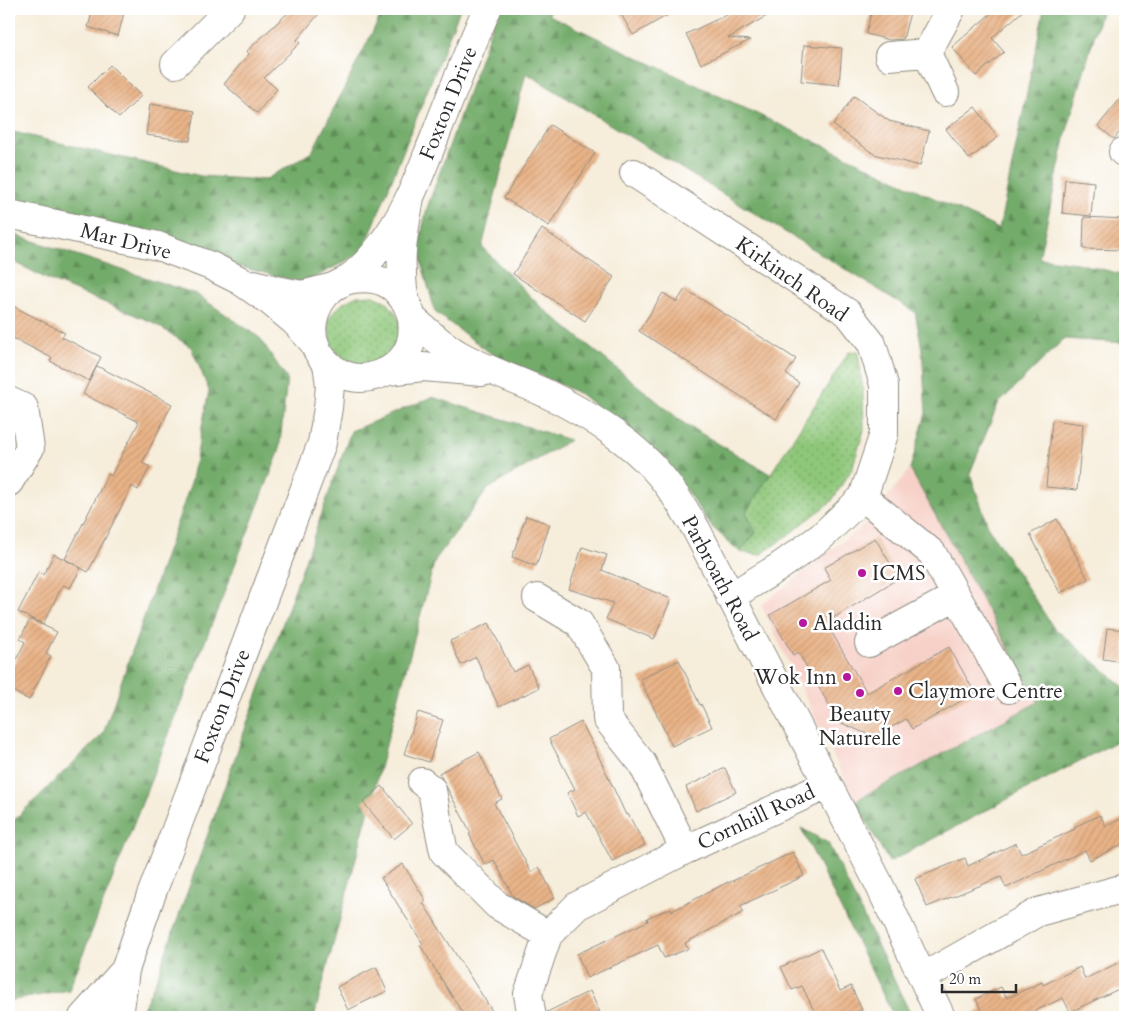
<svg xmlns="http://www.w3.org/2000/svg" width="1134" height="1026" font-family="Cardo,serif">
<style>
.built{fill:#f7d1c8}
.grass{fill:url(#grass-dots);stroke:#5d7952}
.forest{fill:url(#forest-firs);stroke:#4f6c4a}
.building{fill:url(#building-hatch)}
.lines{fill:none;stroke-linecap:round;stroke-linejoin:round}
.minor-casing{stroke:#908c82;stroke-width:30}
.minor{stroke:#fff;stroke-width:28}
.poi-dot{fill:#b5179e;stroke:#fff;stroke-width:2}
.labels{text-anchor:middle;stroke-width:5;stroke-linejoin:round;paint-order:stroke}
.street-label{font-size:21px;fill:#2b2b2b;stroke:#fff}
.poi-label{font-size:21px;fill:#2b2b2b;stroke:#fff;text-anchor:start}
</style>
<defs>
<pattern id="grass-dots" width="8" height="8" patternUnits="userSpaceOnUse" patternTransform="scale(1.25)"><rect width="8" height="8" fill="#8fc77a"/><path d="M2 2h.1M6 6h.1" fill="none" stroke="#75a264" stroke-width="1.8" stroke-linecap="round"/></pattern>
<pattern id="forest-firs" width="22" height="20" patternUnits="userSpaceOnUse" patternTransform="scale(1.25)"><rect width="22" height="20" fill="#73ac6a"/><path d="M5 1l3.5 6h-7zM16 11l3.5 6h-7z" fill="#5f8c57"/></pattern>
<pattern id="building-hatch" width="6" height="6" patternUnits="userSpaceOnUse" patternTransform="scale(1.25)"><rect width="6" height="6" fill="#e9b387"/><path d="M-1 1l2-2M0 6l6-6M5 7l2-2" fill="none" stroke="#c89a75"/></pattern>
</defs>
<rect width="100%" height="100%" fill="#fff"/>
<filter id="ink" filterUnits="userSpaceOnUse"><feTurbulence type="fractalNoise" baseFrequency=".02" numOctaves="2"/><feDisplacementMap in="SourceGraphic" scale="10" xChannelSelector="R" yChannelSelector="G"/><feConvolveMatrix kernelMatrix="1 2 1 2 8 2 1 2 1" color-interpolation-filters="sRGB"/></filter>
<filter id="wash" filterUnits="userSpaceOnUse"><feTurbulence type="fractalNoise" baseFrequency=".0096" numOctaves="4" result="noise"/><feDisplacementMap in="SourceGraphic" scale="20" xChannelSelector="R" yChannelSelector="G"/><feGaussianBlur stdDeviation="1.12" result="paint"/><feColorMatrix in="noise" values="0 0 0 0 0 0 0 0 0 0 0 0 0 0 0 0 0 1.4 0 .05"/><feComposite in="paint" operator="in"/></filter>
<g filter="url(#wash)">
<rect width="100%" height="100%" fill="#f6edda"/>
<!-- built -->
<path class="built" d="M910 469 1038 702 855 801 761 605 865 524Z"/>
<!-- grass -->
<path class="grass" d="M372 295 387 302 395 312 400 323V334L392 349 380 361 362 365 346 360 333 349 329 334 328 319 334 312 343 303 357 296Z
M849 352H858L863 390 864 430 852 469 831 502 780 541 760 555 740 552 756 533 746 512Z"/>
<!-- forest -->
<path class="forest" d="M384 9H460L363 252 304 283 158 246 9 214V131L201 176 265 180 312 152Z
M498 9H549V15L999 229 1044 9H1102L1066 134 1039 258 1077 263 1125 275V343L1064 339 998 404 970 473 989 529 1053 627 1125 688V738H1123L889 862 855 801 1038 702 910 469 926 413 922 349 915 312 526 73 482 247 540 306 685 424 770 474 746 512 756 533 740 552 711 526 670 467 581 394 489 352 435 312 418 249 427 208Z
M9 233 196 294 260 338 287 379 279 452 69 990 9 1001V825L103 734 192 480 209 390 191 347 152 322 47 279 9 259Z
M432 397 570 440 488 489 435 560 314 1017H139L156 980 351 431Z
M801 828 828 843 912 1017H894Z"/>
<g id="blocks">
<!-- building -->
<path class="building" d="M93 9H125L118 36 88 27Z
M292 9H323L297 40 300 43 264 78 277 89 257 113 224 84 249 54 247 51Z
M618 9H678L633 35Z
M739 9H779L728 38 750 40 701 64 686 34Z
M872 9H911L903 39 890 40 866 34Z
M996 9H1025L992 38 1004 52 976 76 952 47Z
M804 45 842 48 839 85 801 81Z
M110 65 141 96 119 118 88 87Z
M1125 93V126L1114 139 1098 126Z
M854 96 889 121 929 131 920 166 874 154 833 125Z
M150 104 195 111 190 141 146 135Z
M975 107 998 137 969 159 946 129Z
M550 125 595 153 549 226 504 198Z
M1065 179 1094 182 1091 216 1062 213Z
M1084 217 1125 219V250L1083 249Z
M542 229 614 277 585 321 513 274Z
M685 289 796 359 786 374 799 383 776 419 639 331 663 293 677 302Z
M9 304 65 333 62 337 101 357 89 381 50 361 52 358 9 336Z
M97 366 172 404 142 463 150 467 138 490 132 486 88 572 65 559 108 474 111 476 139 422 83 394Z
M1052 420 1083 424 1077 490 1046 487Z
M526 516 550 524 536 566 512 557Z
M1057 519 1088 579 1060 593 1030 534Z
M875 538 899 578 830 620 836 630 832 633 867 693 949 647 975 693 912 729 906 719 874 737 839 722 798 652 793 655 770 615 831 580 824 568Z
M582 547 607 555 602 570 671 599 654 639 606 619 613 603 569 589Z
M54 554 81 568 70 588 63 585 43 624 18 612 39 571 43 575Z
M30 619 57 632 46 653 51 656 29 700 9 689V674L25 642 20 639Z
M489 623 513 672 528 665 539 688 499 707 476 657 461 665 450 641Z
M1107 628 1125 630V662L1103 659Z
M679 660 700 705 701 704 712 727 672 746 640 679Z
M418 712 443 720 429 762 404 754Z
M581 722 597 752V753L626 815 628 814 645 845 612 861 586 812 578 816 567 793 575 789 549 739Z
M479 752 502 799 494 803 531 872 539 867 555 898 534 909 513 896 494 860 485 865 469 834 471 833 439 773Z
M725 768 736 792 696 811 686 787Z
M382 786 412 824 394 839 363 802Z
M1100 815 1106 826 1125 817V843L1090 860 1085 850 1006 888 1001 877 927 907 915 879 965 858 968 866 1016 843 1021 854 1075 829 1074 827Z
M793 852 804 876 740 906 744 912 685 943 688 949 664 958 658 945 587 978 577 954 648 921 647 918 671 908 672 911 728 882V883Z
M403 864 426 901 423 903 496 1017H465L420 945 423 944 381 878Z
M821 948 840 991 851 986 862 1010 845 1017H817L802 986 792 990 781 967Z
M1120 962 1125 973V986L1070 1012 1063 998 1022 1017H966L981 1010 976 999 1001 987 1007 998 1042 982 1043 985 1080 967 1085 979Z
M376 967 387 991 348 1010 337 987Z
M590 991 602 1017H547V1012Z"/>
</g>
</g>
<g filter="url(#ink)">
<use href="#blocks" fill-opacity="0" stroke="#908c82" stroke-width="1"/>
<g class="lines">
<defs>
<path id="minor" d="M927 53 951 9
M889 56 927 53 945 92
M175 64 230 9
M1123 152H1125
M634 173 848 313 872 344 884 385V434L863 497 821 537 779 567 730 597
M410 197C406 222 400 247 402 272 402 282 403 293 406 302 408 308 412 314 412 320 416 350 399 371 370 377 353 381 334 373 323 359 305 337 311 306 332 288 337 284 343 283 348 279 354 275 360 269 365 264 374 256 382 244 389 234 409 205 421 171 434 139 451 95 468 52 487 9
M9 214 158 246 211 266 239 280 271 302 295 322 315 344
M348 280C365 277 381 277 395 289 399 293 402 298 406 302
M254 284 276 290 302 295 333 287
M412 318C428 332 444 347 463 357 489 371 517 380 543 392 583 411 632 441 660 475 674 492 685 510 696 529L878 882 941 1017
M388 371 423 367 482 372
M9 401 24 408 30 448 9 482
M863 497 932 553 1009 689
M537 598 579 623 606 668 607 719 642 763 685 850
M869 643 956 596
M422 782 432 790 437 818 444 852 497 905 548 935
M923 977 1038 912 1125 888
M83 1017 125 970
M119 1017 125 970 150 898 322 443 328 408 330 385 327 363
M532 1017 528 994 548 935 577 906 685 850 827 785"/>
</defs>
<!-- minor casing -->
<use href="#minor" class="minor-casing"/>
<!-- minor -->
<use href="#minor" class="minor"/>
</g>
</g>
<!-- markers -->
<g class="poi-dot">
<circle cx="862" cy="573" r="5"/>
<circle cx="803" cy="623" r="5"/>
<circle cx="847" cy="677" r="5"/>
<circle cx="898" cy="691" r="5"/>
<circle cx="860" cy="693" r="5"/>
</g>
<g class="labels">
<!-- street labels -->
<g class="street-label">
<text transform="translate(448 103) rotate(-68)" y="7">Foxton Drive</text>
<text transform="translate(126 241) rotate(14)" y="7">Mar Drive</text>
<text transform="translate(792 279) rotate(35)" y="7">Kirkinch Road</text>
<text transform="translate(720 578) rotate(62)" y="7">Parbroath Road</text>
<text transform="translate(222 706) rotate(-69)" y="7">Foxton Drive</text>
<text transform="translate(756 817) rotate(-25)" y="7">Cornhill Road</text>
</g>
<!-- poi labels -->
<g class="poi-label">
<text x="872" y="580">ICMS</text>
<text x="813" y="630">Aladdin</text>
<text x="837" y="684" text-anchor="end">Wok Inn</text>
<text x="908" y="698">Claymore Centre</text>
<text x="860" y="721" text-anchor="middle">Beauty<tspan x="860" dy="24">Naturelle</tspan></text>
</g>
</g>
<!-- margin -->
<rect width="1134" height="1026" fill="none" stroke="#fff" stroke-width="30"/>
<!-- scale -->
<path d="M942 984v8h74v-8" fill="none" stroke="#2b2b2b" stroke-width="2.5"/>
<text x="949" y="984" font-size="15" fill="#2b2b2b" stroke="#ffffff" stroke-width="4" paint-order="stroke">20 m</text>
</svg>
